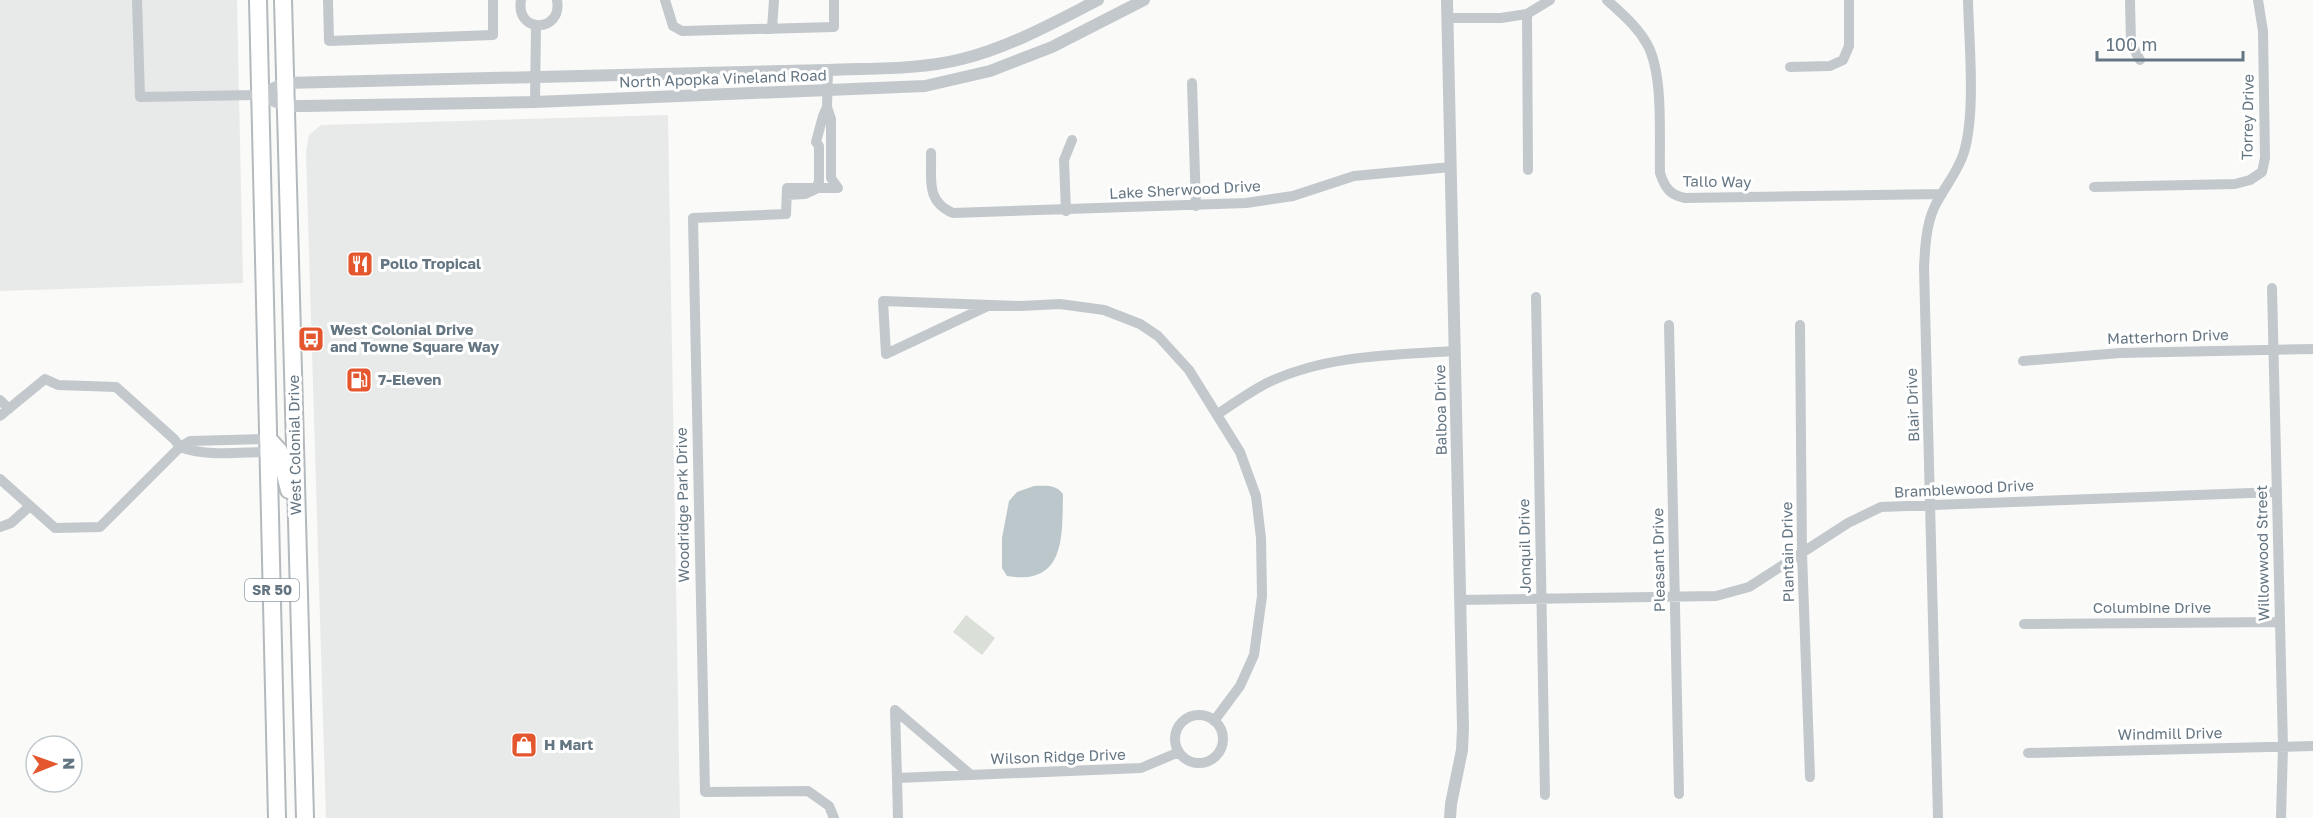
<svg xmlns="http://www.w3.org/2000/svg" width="2313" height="818" font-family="'Golos Text',sans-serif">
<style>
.built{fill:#e8e9e9}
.green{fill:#dadfd7}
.water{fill:#bbc7cb}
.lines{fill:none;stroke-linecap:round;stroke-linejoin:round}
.trunk-casing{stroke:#b4b9bd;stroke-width:20}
.minor{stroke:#c3c8cc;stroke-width:10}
.tertiary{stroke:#c3c8cc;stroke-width:12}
.trunk{stroke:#fff;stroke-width:16}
.labels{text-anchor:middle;stroke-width:6;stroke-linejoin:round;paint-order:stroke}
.shield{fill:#fff;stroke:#939fa8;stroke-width:1.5}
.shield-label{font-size:14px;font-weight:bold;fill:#657683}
.street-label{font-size:15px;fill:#657683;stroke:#fff}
.poi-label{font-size:15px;font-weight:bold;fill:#657683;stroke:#fff;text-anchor:start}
</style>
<rect width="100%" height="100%" fill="#fafaf8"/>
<!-- built -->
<path class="built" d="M0 0H237L243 283 0 291Z
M668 115 680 818H326L306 152 309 135 321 125Z"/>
<!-- green -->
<path class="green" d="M966 615 995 638 982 655 953 632Z"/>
<!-- water -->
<path class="water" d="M1034 486C1046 486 1055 484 1063 494 1062 536 1066 586 1007 576L1002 568V538L1009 501 1017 492Z"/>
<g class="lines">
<defs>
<path id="trunk" d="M258 0 277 818
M283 0 305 818
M268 439 279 451 289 490"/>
</defs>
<!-- trunk casing -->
<use href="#trunk" class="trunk-casing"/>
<!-- minor -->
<path class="minor" d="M137 0 140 97 260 95
M328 0 329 41 493 35V0
M521 0C515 34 563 33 557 0
M665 0 673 26 682 31 834 27V0
M1607 0C1622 14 1637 26 1647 44 1664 74 1659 138 1660 173 1665 188 1670 195 1685 198L1942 194
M2130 0 2131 44 2140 60
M1527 14 1528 170
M1447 18H1501L1527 14 1550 0
M772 29 774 0
M1790 67 1830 66 1843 60 1849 46V0
M828 70 827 107 831 119V178L838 188
M1192 83 1196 206
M535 102 536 25
M931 153C932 179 925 201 953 213L1246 203 1293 196 1354 176 1451 167
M2094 187 2235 184 2250 180 2262 172 2265 158 2263 31 2258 0
M787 195 805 194 816 189 819 181V146L816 142 823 116 827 107
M1066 211 1064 160 1072 140
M2272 288 2283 747 2281 818
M1536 297 1545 795
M990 305 886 354 883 301 1021 306 1060 304 1104 310 1140 324 1158 336 1189 370 1240 452 1256 496 1261 538 1262 596 1254 655 1240 686 1214 721
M1669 325 1679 794
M1800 325 1802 553 1810 777
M2023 361 2120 353 2313 349
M0 400 9 409
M1218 414C1234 403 1251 391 1269 382 1326 355 1392 355 1454 351
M0 416 45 379 58 385 116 387 174 439 180 447
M180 447C207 457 240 452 269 452
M0 479 55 528 100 527 180 447 190 441 268 439
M0 527 11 523 30 506
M1460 600 1716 596 1749 587 1848 523 1881 507 2277 492
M2024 624 2280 622
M1175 739a24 24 0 1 1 48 0a24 24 0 1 1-48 0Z
M2028 753 2313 746
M971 775 895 710 897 778 1141 768 1179 752
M897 778 898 818
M834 818 829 806 808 791 705 792 693 218 786 214 787 188H838
M1938 818 1924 267C1925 248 1926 226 1934 208 1943 188 1958 173 1964 152 1976 112 1969 43 1968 0"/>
<!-- tertiary -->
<path class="tertiary" d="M1447 0 1463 728 1462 750 1451 804 1450 818
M260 95 286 106H304L535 102 925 86 990 71 1052 47 1144 0
M260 95 285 83 828 70C872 68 919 70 962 59 1010 47 1055 22 1098 0"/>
<!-- trunk -->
<use href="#trunk" class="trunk"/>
</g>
<!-- icons -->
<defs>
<symbol id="restaurant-square" viewBox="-11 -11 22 22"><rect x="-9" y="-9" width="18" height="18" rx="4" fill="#e4572e" stroke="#fff"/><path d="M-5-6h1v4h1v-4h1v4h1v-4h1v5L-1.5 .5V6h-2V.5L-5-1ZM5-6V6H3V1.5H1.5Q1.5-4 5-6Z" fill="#fff"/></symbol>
<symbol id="bus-square" viewBox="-11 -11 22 22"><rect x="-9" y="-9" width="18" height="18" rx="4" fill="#e4572e" stroke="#fff"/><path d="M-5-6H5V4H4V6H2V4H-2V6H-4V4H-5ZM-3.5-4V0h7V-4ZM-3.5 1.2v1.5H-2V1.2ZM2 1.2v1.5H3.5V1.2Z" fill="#fff"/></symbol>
<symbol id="fuel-square" viewBox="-11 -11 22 22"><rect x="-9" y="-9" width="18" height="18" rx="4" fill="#e4572e" stroke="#fff"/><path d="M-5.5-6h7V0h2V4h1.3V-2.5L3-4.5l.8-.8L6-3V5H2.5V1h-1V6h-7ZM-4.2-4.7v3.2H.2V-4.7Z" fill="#fff"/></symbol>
<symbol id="shop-square" viewBox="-11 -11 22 22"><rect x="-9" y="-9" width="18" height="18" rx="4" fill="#e4572e" stroke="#fff"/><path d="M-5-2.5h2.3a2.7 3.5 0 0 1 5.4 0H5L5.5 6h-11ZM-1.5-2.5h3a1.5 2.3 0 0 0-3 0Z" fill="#fff"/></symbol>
</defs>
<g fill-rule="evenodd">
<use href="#restaurant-square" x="345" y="249" width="30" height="30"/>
<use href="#bus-square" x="296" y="324" width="30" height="30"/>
<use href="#fuel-square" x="344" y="365" width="30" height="30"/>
<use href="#shop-square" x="509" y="730" width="30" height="30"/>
</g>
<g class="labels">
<!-- shield labels -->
<rect class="shield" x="245" y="579" width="54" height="22" rx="4.5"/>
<g class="shield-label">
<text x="272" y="595">SR 50</text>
</g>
<!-- street labels -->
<g class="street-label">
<text transform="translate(723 79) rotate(-2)" y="5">North Apopka Vineland Road</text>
<text transform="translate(2248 117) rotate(-89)" y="5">Torrey Drive</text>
<text transform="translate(1717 182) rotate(1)" y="5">Tallo Way</text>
<text transform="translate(1185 190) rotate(-3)" y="5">Lake Sherwood Drive</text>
<text transform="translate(2168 337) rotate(-2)" y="5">Matterhorn Drive</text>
<text transform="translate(1913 405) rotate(-92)" y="5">Blair Drive</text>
<text transform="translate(1441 410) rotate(-91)" y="5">Balboa Drive</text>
<text transform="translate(295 445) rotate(-91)" y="5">West Colonial Drive</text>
<text transform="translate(1964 489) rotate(-3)" y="5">Bramblewood Drive</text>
<text transform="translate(683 505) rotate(-91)" y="5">Woodridge Park Drive</text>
<text transform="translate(1525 546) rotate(-91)" y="5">Jonquil Drive</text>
<text transform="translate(1788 552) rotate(-91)" y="5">Plantain Drive</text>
<text transform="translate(2263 553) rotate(-91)" y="5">Willowwood Street</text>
<text transform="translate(1659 560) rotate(-91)" y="5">Pleasant Drive</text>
<text x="2152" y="613">Columbine Drive</text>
<text transform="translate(2170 734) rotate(-1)" y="5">Windmill Drive</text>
<text transform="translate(1058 757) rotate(-2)" y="5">Wilson Ridge Drive</text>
</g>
<!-- poi labels -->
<g class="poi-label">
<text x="380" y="269">Pollo Tropical</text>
<text x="330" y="335">West Colonial Drive<tspan x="330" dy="17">and Towne Square Way</tspan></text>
<text x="378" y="385">7-Eleven</text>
<text x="544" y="750">H Mart</text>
</g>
</g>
<!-- north arrow -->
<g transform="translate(54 764) rotate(89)"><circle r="28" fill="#ffffff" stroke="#c1c8cd" stroke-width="1.5"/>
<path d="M0-4.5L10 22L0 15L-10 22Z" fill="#e4572e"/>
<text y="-9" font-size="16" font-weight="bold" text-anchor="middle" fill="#657683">N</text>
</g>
<!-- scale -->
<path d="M2097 51v9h146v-9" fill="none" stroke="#657683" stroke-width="3"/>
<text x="2106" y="51" font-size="18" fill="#657683" stroke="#ffffff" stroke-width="4.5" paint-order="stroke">100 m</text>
</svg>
